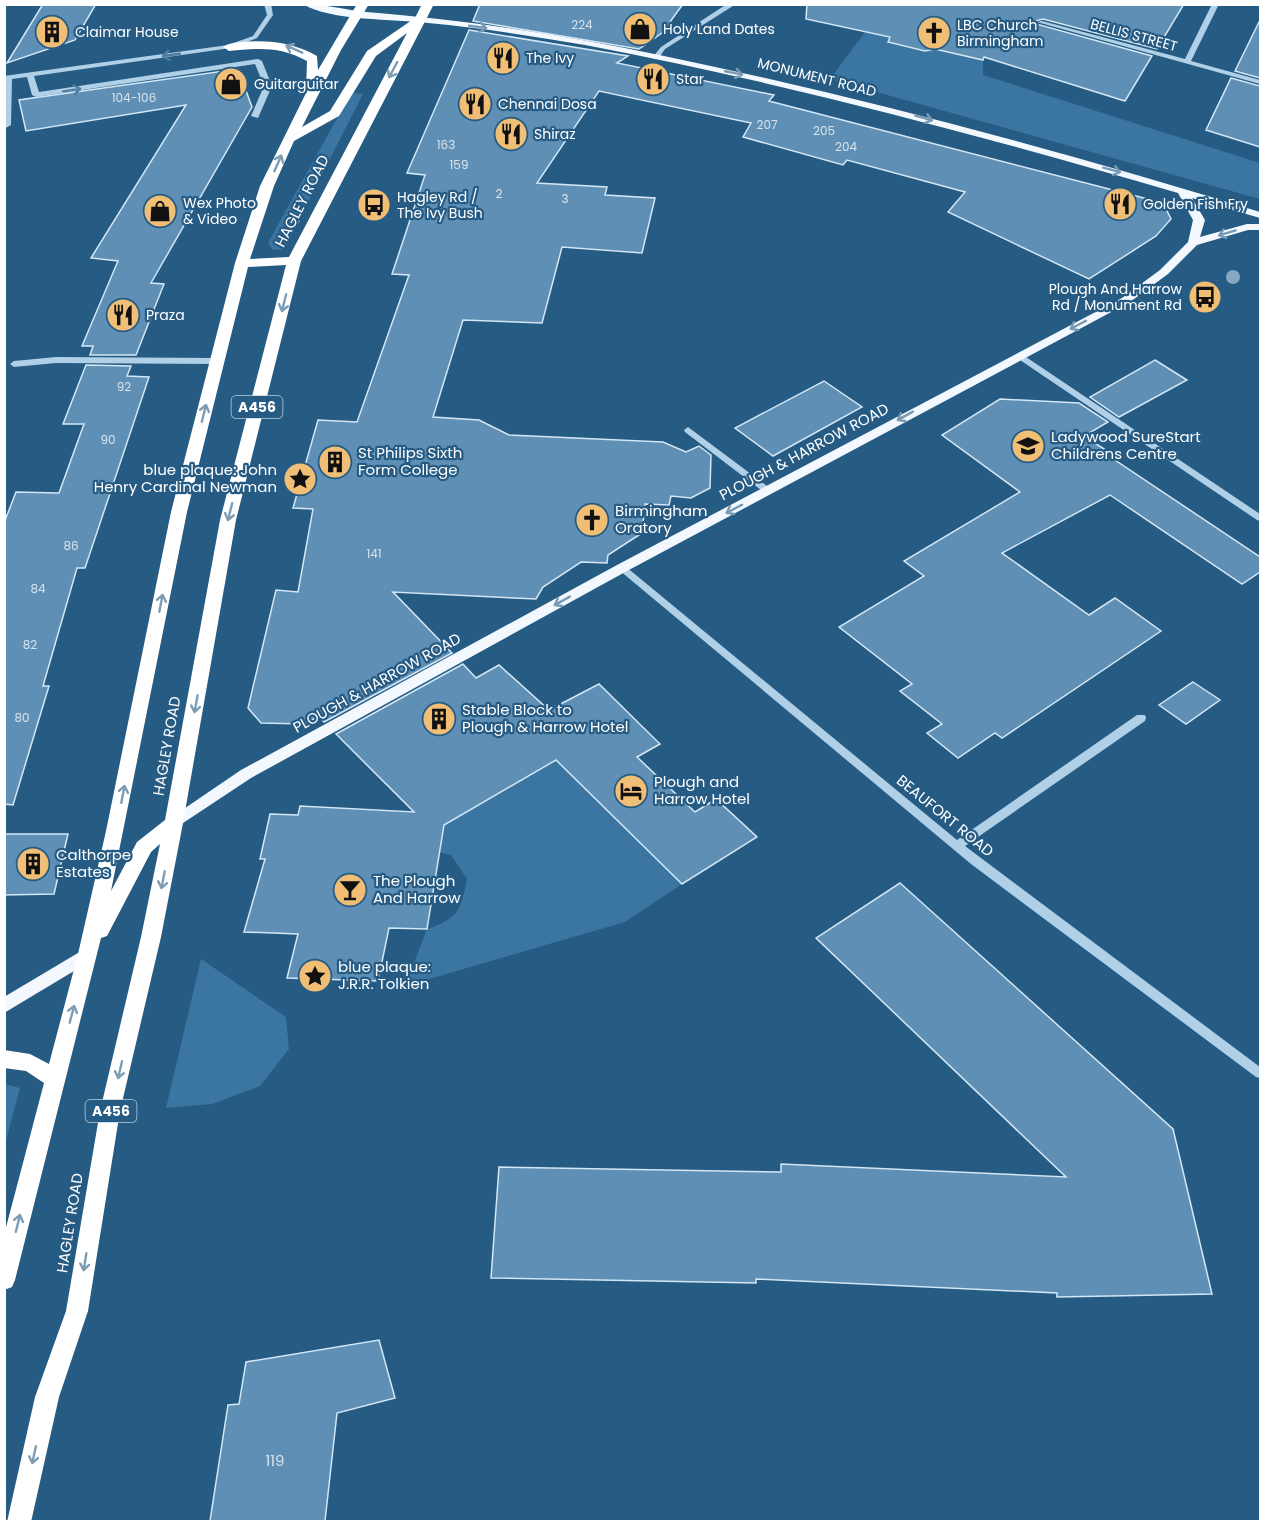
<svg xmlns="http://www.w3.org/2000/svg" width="1265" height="1526" font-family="Poppins,sans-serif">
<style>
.green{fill:#3b75a1}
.building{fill:#5f8fb4;stroke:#d3e7f6;stroke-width:1.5}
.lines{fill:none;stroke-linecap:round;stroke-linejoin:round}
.minor{fill:#b0d0e7;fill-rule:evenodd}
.major{fill:#f2f8fe;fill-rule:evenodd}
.highway{fill:#fff;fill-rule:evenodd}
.tree{fill:#85a8c3}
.oneway{stroke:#789ab5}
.oneway2{stroke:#7d9db5}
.oneway3{stroke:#4f7ea2}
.labels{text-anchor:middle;stroke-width:4.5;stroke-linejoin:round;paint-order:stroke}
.number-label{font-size:12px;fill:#d7e3ec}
.far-poi-label{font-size:14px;fill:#fff;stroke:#265b84;text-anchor:start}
.far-street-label{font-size:14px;fill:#fff;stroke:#265b84}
.shield{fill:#265b84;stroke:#beceda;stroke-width:1.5}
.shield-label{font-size:14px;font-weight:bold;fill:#fff}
.street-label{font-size:15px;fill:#fff;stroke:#265b84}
.poi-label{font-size:15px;fill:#fff;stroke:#265b84;text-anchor:start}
.near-number-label{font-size:15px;fill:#d7e3ec}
</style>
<rect width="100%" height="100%" fill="#265b84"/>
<!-- green -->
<path class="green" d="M865 32 890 37 888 43 925 51 935 49 983 60V75L1260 163V199L830 79Z
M351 93 363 94 284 249 273 250 268 243Z
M556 760 682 884 625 922 405 986 427 929C458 919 461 910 467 879L451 855 432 851 434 825 457 817Z
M201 959 286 1017 289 1049 260 1086 212 1104 166 1108Z
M5 1084 20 1088 5 1144 4 1084Z"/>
<!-- building -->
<path class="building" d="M43 4H96L75 40 7 63Z
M480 4H683L662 33 639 49 473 21Z
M807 4H1184L1157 49 1043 19 1035 21 1036 24 1152 56 1125 101 984 57 983 60 935 49 925 51 888 42 890 37 806 19Z
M1260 20V78L1235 71Z
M469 30 628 56 617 63 774 95 769 101 1163 203 1171 219 1156 236 1089 279 948 212 965 192 847 160 843 165 743 137 751 123 599 91 537 183 607 187 605 195 655 198 642 253 562 247 542 323 463 320 433 417 479 420 509 435 663 442 686 452 699 446 711 455 710 488 691 498 671 496 669 505 645 504 642 533 608 555 607 563 581 562 543 587 536 599 393 592 452 653 324 722 319 716 305 724 261 723 248 708 276 590 298 592 313 509 293 508 318 420 357 422 409 275 392 274 425 175 407 173Z
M238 69 252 107 151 283 164 284 136 355H90L93 346H82L118 261 91 258 186 105 26 131 19 100Z
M1231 78 1260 86V147L1206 130Z
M1155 360 1187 380 1119 417 1090 397Z
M86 365 131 366 127 376 149 377 85 568H77L43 686H49L13 805 4 804V523L16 492 59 493 84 424H63Z
M824 381 862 407 773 456 735 428Z
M1000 399 1079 403 1108 422 1084 436 1115 456 1112 458 1260 557V572L1242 584 1110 495 1002 553 1089 615 1115 598 1161 631 1002 738 995 733 958 758 927 733 942 724 900 691 912 684 839 627 924 576 904 561 1020 492 942 435Z
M463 664 476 678 499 665 549 710 599 684 660 744 637 757 695 812 716 799 757 837 682 884 556 760 444 825 427 929 389 928 378 981 287 978 298 934 244 932 265 859H260L270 814 298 815 300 806 414 812 336 734Z
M1193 682 1220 700 1186 724 1159 705Z
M4 834H68L54 894 4 895Z
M900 883 1173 1129 1212 1294 1057 1297V1293L756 1279V1283L491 1278 499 1167 781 1172V1164L1066 1177 816 938Z
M379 1340 395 1398 337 1413 325 1521H210L228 1405 239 1404 246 1362Z"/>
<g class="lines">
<!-- minor -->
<path class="minor" d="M264 4H271L273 15 257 38 231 48 34 76 39 92 258 59 262 61 272 86 258 118 251 116 264 86 255 64 36 97 32 95 27 77 12 79 11 125 4 129V76L228 45 253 36 267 15Z
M727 4H736L665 49 658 59H654L652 58 661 47Z
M1212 4H1219L1191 61 1260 80V84L1037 22 1042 21 1185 59Z
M1020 353 1260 514V521L1257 520 1017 358 1016 356Z
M56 357 217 358 221 361 217 364 56 363 14 367 10 364 14 361Z
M688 427 771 489 773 491 771 493H765L685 432 684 430Z
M622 565 625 566 957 840 1137 715H1145L1146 718 1145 721 965 846 1260 1067V1078L1256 1077 971 864 619 570 617 568Z"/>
<!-- major -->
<path class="major" d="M303 4C325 4 345 10 367 12 467 20 566 35 664 56 866 98 1065 152 1260 212V218L1192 198 1205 220 1200 237 1247 224H1260V230H1248L1197 245 1168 274 1130 302 627 571 251 778 174 829 169 827 166 823 169 819 241 770 617 565 1122 298 1160 270 1188 242 1193 220 1178 193C983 136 785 83 585 45 533 36 481 28 428 23 396 19 329 21 303 4Z
M88 947 94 949 96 954 94 959 4 1013V997Z"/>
<!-- highway -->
<path class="highway" d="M357 4H369L341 50 302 127 330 111 367 51 415 18 422 4H434L301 261 236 520 183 823 161 937 120 1111 88 1311 59 1397 31 1522H7L35 1397 66 1311 100 1111 141 937 160 844 151 852 107 936 101 938 15 1280 12 1287 4 1290V1235L44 1083 26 1071 4 1068V1050L30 1054 49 1064 78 954 106 831 171 512 235 263 260 186 306 93 307 61C281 46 257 48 229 51L223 47C228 43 234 43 241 42 269 40 292 42 317 56L318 70ZM407 33 289 257 250 259 274 186 294 141 339 116 376 56ZM286 265 220 520 165 820 137 842 111 891 187 512 248 267Z"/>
</g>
<!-- trees -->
<g class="tree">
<circle cx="293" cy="219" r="7"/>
<circle cx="1233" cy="277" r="7"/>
</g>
<!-- one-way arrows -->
<defs><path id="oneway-shaft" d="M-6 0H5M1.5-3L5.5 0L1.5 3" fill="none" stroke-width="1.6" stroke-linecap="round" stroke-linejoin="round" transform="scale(1.5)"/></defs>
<g class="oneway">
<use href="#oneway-shaft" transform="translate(478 27) rotate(8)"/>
<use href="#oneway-shaft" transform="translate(734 73) rotate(11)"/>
<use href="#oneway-shaft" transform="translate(924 118) rotate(16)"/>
<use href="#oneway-shaft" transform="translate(1112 170) rotate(15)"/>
<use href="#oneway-shaft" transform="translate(1227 233) rotate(163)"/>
<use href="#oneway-shaft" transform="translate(1078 325) rotate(152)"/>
<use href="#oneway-shaft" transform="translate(905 416) rotate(151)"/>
<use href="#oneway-shaft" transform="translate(734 509) rotate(152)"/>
<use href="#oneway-shaft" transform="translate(562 601) rotate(151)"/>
</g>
<g class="oneway2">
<use href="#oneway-shaft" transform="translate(294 49) rotate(-156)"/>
<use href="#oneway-shaft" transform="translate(393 70) rotate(118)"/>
<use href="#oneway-shaft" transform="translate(278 163) rotate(-66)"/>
<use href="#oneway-shaft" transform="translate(284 303) rotate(104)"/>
<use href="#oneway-shaft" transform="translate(204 413) rotate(-76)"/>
<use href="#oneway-shaft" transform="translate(230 512) rotate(104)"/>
<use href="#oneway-shaft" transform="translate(161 603) rotate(-79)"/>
<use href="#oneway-shaft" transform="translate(196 704) rotate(100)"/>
<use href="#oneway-shaft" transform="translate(123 794) rotate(-79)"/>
<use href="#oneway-shaft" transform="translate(163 880) rotate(101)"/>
<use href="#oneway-shaft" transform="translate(72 1014) rotate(-75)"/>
<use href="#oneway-shaft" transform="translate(120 1070) rotate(103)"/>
<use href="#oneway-shaft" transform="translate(18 1223) rotate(-76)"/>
<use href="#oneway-shaft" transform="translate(85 1262) rotate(99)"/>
<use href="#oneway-shaft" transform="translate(34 1455) rotate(102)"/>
</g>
<g class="oneway3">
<use href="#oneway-shaft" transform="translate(171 55) rotate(172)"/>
<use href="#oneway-shaft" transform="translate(72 90) rotate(-9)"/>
</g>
<!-- icons -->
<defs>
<symbol id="shop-disc" viewBox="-11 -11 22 22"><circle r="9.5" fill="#f0be75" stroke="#265b84"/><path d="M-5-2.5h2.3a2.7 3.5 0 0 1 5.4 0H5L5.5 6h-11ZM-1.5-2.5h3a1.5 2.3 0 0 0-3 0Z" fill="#111"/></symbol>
<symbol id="building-disc" viewBox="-11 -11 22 22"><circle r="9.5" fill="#f0be75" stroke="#265b84"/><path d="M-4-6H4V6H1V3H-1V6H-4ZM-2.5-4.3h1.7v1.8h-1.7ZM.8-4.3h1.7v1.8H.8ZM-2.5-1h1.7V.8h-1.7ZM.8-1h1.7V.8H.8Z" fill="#111"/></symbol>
<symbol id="church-disc" viewBox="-11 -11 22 22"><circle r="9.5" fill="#f0be75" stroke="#265b84"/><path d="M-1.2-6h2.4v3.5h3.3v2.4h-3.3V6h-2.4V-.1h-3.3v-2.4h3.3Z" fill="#111"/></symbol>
<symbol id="restaurant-disc" viewBox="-11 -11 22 22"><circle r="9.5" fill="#f0be75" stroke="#265b84"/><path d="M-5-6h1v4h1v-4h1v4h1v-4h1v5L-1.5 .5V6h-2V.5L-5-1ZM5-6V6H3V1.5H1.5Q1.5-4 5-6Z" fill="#111"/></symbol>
<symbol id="bus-disc" viewBox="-11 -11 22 22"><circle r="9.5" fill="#f0be75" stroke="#265b84"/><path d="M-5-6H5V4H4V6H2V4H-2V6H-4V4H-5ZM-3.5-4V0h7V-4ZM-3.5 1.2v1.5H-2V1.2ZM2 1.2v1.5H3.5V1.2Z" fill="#111"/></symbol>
<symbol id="school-disc" viewBox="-11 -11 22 22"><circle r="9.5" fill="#f0be75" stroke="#265b84"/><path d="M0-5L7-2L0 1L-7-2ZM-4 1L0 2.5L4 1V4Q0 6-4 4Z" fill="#111"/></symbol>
<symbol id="sight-disc" viewBox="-11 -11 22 22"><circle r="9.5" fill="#f0be75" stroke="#265b84"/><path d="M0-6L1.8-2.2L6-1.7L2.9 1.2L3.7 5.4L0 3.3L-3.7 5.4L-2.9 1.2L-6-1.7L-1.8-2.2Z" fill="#111"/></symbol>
<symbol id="hotel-disc" viewBox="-11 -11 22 22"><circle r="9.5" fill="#f0be75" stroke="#265b84"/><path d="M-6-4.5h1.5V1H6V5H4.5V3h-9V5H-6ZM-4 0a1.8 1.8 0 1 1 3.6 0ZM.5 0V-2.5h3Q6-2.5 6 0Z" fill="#111"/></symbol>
<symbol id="bar-disc" viewBox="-11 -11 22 22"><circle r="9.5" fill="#f0be75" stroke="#265b84"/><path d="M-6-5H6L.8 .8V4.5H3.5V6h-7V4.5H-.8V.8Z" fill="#111"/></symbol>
</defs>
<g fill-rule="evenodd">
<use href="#shop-disc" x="621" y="10" width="38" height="38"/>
<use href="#building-disc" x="33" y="13" width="38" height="38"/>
<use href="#church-disc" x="915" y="14" width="38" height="38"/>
<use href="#restaurant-disc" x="484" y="39" width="38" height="38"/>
<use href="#restaurant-disc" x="634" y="60" width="38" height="38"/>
<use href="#shop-disc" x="212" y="65" width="38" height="38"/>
<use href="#restaurant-disc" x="456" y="85" width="38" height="38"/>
<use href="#restaurant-disc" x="492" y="115" width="38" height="38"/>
<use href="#restaurant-disc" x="1101" y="185" width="38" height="38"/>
<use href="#bus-disc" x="355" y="186" width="38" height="38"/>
<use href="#shop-disc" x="141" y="192" width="38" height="38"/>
<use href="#bus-disc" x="1186" y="278" width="38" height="38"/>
<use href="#restaurant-disc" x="104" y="296" width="38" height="38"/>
<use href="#school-disc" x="1009" y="427" width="38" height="38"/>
<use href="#building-disc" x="316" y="443" width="38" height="38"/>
<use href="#sight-disc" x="281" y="460" width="38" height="38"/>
<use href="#church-disc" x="573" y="501" width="38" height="38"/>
<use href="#building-disc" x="420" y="700" width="38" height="38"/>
<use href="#hotel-disc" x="612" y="772" width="38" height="38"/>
<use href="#building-disc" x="14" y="845" width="38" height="38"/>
<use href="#bar-disc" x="331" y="871" width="38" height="38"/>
<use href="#sight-disc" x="296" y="957" width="38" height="38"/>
</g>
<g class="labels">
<!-- number labels -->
<g class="number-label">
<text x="582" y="29">224</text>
<text x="134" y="102">104-106</text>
<text x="767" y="129">207</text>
<text x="824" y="135">205</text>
<text x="446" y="149">163</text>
<text x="846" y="151">204</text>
<text x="459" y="169">159</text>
<text x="499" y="198">2</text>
<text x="565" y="203">3</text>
<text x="124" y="391">92</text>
<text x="108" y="444">90</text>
<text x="71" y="550">86</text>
<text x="374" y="558">141</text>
<text x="38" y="593">84</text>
<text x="30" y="649">82</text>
<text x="22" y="722">80</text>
</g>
<!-- far-poi labels -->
<g class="far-poi-label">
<text x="957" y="30">LBC Church<tspan x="957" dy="16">Birmingham</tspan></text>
<text x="663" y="34">Holy Land Dates</text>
<text x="75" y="37">Claimar House</text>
<text x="526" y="63">The Ivy</text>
<text x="676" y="84">Star</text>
<text x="254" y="89">Guitarguitar</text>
<text x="498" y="109">Chennai Dosa</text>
<text x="534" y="139">Shiraz</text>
<text x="397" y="202">Hagley Rd /<tspan x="397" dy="16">The Ivy Bush</tspan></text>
<text x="183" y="208">Wex Photo<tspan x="183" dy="16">&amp; Video</tspan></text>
<text x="1143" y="209">Golden Fish Fry</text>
<text x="1182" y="294" text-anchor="end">Plough And Harrow<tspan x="1182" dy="16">Rd / Monument Rd</tspan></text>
<text x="146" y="320">Praza</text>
</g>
<!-- far-street labels -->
<g class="far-street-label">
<text transform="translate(1134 35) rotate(15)" y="5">BELLIS STREET</text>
<text transform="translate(817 77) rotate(14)" y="5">MONUMENT ROAD</text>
</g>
<!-- shield labels -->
<g class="shield">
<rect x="231.5" y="396" width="51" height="22" rx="4.5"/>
<rect x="85.5" y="1100" width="51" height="22" rx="4.5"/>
</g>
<g class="shield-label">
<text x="257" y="412">A456</text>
<text x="111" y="1116">A456</text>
</g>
<!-- street labels -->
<g class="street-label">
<text transform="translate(302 201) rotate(-63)" y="5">HAGLEY ROAD</text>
<text transform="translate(804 452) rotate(-28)" y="5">PLOUGH &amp; HARROW ROAD</text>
<text transform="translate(377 683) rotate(-29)" y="5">PLOUGH &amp; HARROW ROAD</text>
<text transform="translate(167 746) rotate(-80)" y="5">HAGLEY ROAD</text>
<text transform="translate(945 816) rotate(39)" y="5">BEAUFORT ROAD</text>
<text transform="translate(70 1223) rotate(-81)" y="5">HAGLEY ROAD</text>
</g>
<!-- poi labels -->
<g class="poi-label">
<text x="1051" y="442">Ladywood SureStart<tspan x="1051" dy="17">Childrens Centre</tspan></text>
<text x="358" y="458">St Philips Sixth<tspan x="358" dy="17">Form College</tspan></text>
<text x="277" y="475" text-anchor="end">blue plaque: John<tspan x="277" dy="17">Henry Cardinal Newman</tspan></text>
<text x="615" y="516">Birmingham<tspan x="615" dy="17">Oratory</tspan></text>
<text x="462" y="715">Stable Block to<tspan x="462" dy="17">Plough &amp; Harrow Hotel</tspan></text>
<text x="654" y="787">Plough and<tspan x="654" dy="17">Harrow Hotel</tspan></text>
<text x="56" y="860">Calthorpe<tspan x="56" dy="17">Estates</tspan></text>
<text x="373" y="886">The Plough<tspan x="373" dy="17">And Harrow</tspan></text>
<text x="338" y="972">blue plaque:<tspan x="338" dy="17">J.R.R. Tolkien</tspan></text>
</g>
<!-- near-number labels -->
<g class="near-number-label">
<text x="275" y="1466">119</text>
</g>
</g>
<!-- border -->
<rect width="1265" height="1526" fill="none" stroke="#ffffff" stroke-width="12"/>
</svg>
